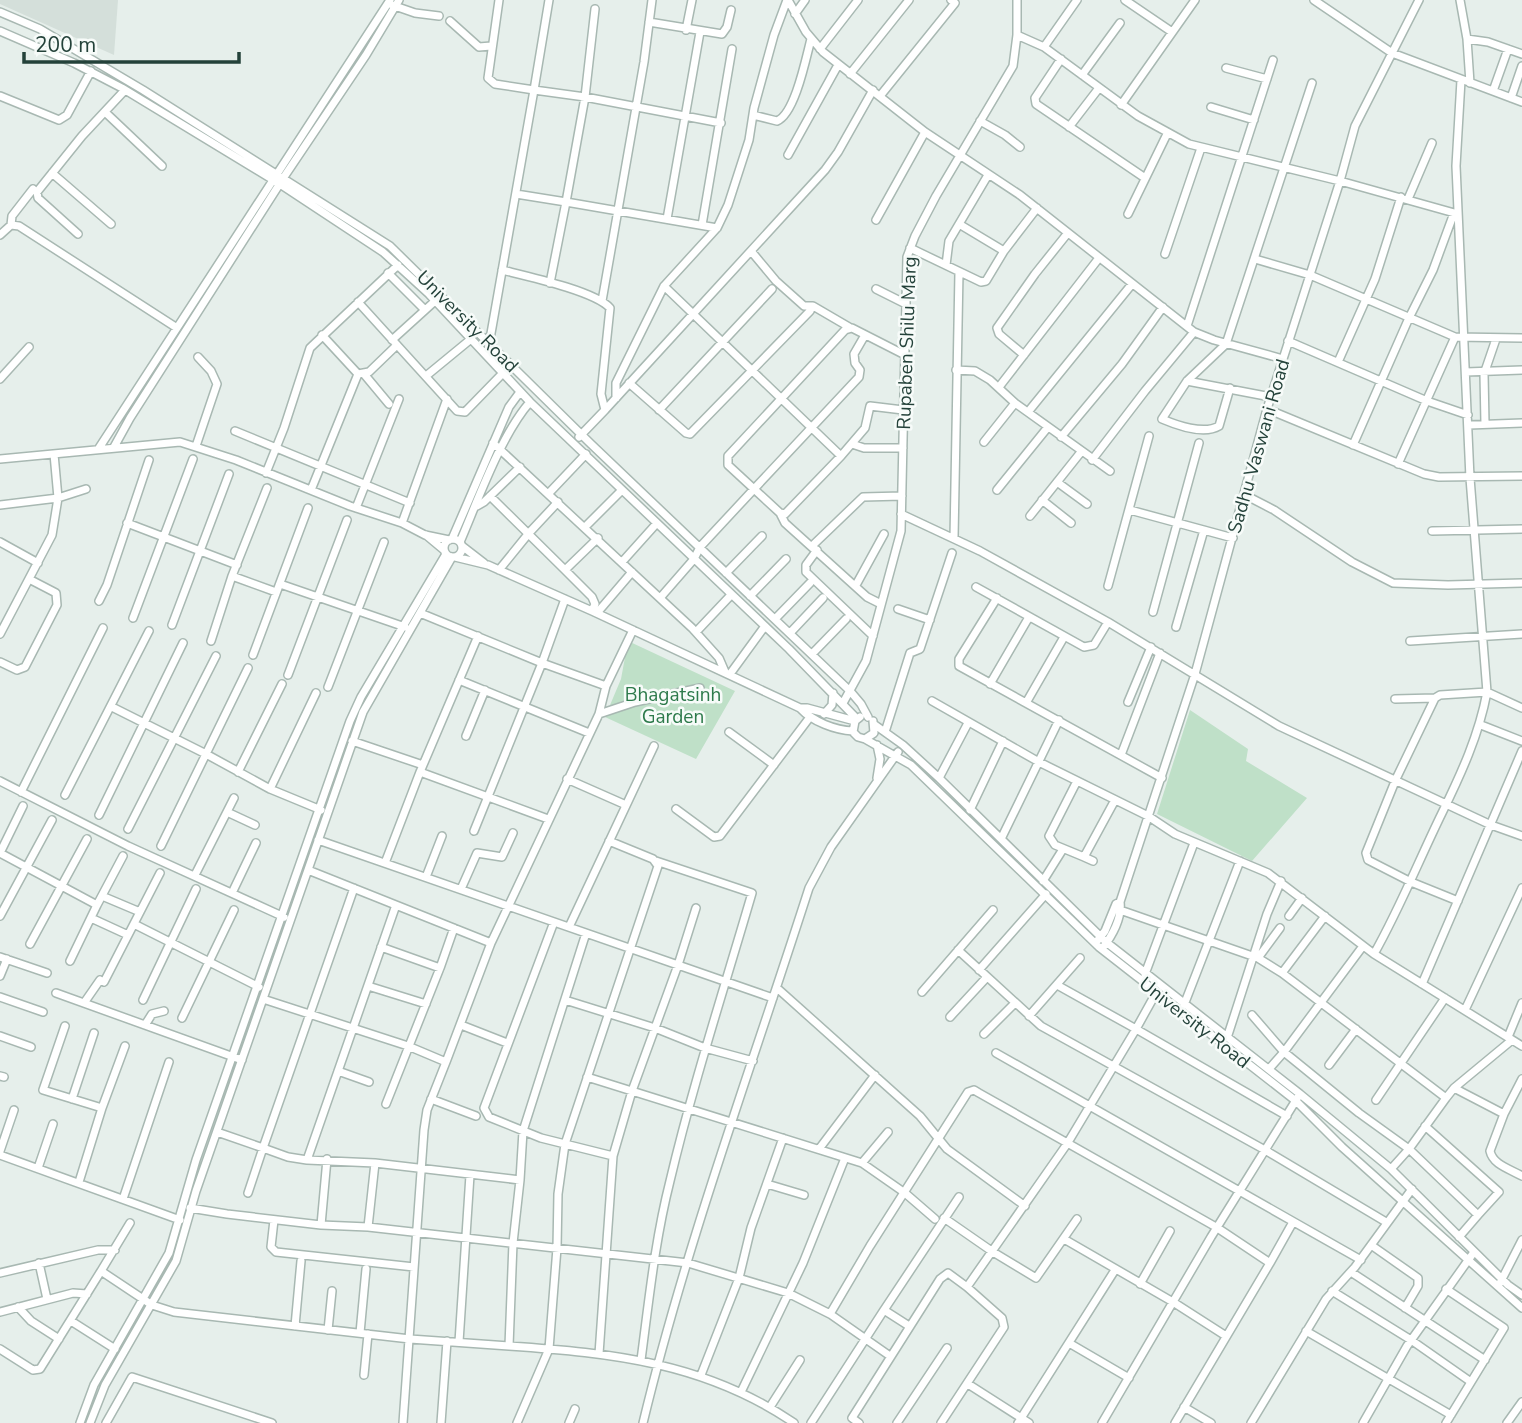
<svg xmlns="http://www.w3.org/2000/svg" width="1522" height="1423" font-family="'Nunito Sans',sans-serif">
<style>
.built{fill:#d4dfda}
.green{fill:#bfe0c8}
.lines{fill:none;stroke-linecap:round;stroke-linejoin:round}
.minor-casing{stroke:#a8b8b2;stroke-width:10}
.minor{stroke:#fff;stroke-width:7}
.labels{text-anchor:middle;stroke-width:5;stroke-linejoin:round;paint-order:stroke}
.street-label{font-size:19px;fill:#24423a;stroke:#f7fbf9}
.park-label{font-size:19px;fill:#2d7a4b;stroke:#f7fbf9}
</style>
<rect width="100%" height="100%" fill="#e6efeb"/>
<!-- built -->
<path class="built" d="M0 0H118L114 55 0 4Z"/>
<!-- green -->
<path class="green" d="M628 641 735 691 696 759 605 717 621 679Z
M1190 710 1248 749 1246 761 1307 798 1252 861 1157 814Z"/>
<g class="lines">
<defs>
<path id="minor" d="M499 0 488 78 495 84 534 90 549 0
M788 0 806 32 823 52 925 132 1020 195 1194 332 1214 340 1283 359
M1125 0 1172 32
M1314 0 1392 53 1522 102
M1460 0 1467 39 1470 83
M392 5 415 13 439 16
M0 12 40 29 143 90 390 246 591 444 850 691 861 704 868 717
M795 14 805 0
M450 21 479 47 491 46
M649 22 722 34 727 27 731 10
M686 30 692 0
M0 31 74 63 122 88 280 184 383 252 429 294 530 402 789 649 857 719
M1017 35 1044 47 1138 116 1189 144 1340 181 1458 214
M1467 39 1488 42 1522 54
M1044 47 1077 0
M820 49 858 0
M1061 59 1035 98 1036 104 1145 178
M1226 68 1267 79
M850 74 909 0
M1082 75 1120 23
M1493 91 1508 49
M0 96 59 120 67 115 91 71
M880 96 955 3 951 0
M1511 98 1522 66
M1121 105 1195 0
M1211 107 1254 120
M105 112 162 166
M753 115 777 121C795 114 806 58 811 39
M980 121 1005 135 1020 147
M1069 127 1099 88
M788 155 838 65
M52 173 111 224
M516 194 566 202 585 97 595 9
M1408 199 1432 143
M1128 214 1167 134
M667 219 700 32
M876 220 925 132
M959 224 1004 251
M11 225 12 216 33 189
M702 225 732 49
M78 234 38 198 37 192 82 136 125 90
M0 235 11 225 19 226 177 328
M910 248 981 282 986 281 1004 251 1037 208
M751 251 776 281 804 306H813L849 327
M1165 254 1201 148
M1255 259 1310 275 1455 337 1522 338
M946 265 949 241 988 175
M502 270C526 276 595 291 610 308L601 394 605 410 579 437
M388 273 425 310
M550 283 566 202 717 228
M876 289 906 304
M602 301 644 62 652 0
M358 302 457 411 465 412 503 373
M1187 326 1273 60
M865 335 854 354 855 363 860 370 859 377 754 489 728 465V456L845 330 852 328 905 355
M392 340 435 301
M1288 341 1427 401 1468 415
M1024 355 999 334 997 328 1035 274 1067 234
M487 356 534 90 585 97 721 123
M1338 362 1375 279 1401 197
M956 370 975 371 990 380 1015 403 1110 471
M1466 372 1522 370
M358 374 369 372 397 345
M364 374 389 404
M426 376 471 339
M0 379 29 347
M1187 381 1271 397
M629 383 686 433 690 434 810 311
M999 387 1099 258
M1230 388 1219 426C1204 435 1176 425 1162 419L1187 381 1226 344 1312 83
M616 398V383L664 286 717 228 728 205 749 140 754 108 774 35 787 0
M1267 409 1424 474 1439 477 1522 476
M605 410 825 170 838 152 873 90
M659 410 772 289
M1028 412 1132 284
M1485 424 1484 374 1496 339
M1469 425 1522 423
M235 431 410 503
M1061 437 1122 364 1163 307
M984 442 1015 403
M493 443 692 628 719 658 725 672
M852 444 864 448H903
M1353 445 1409 318 1433 270 1454 213
M196 446 217 384 211 371 198 357
M114 447 130 418 284 177 366 55 399 0
M99 448 390 0
M841 456 865 428 870 406 903 410
M0 459 180 442 236 460 350 506 402 523 425 535 449 540
M1092 460 1145 391 1194 332
M1398 464 1455 337
M266 473 284 428 310 348 398 265
M1057 482 1087 504
M311 490 358 374 322 335
M997 490 1048 427
M549 493 586 454
M1245 495 1274 510 1352 562 1393 583 1448 585 1522 583
M490 496 565 570 598 538
M1042 500 1071 523
M0 505 58 498 86 489
M477 506 484 502 520 467
M356 508 399 399
M1130 510 1233 538
M780 513 785 523 867 597 881 604
M901 514 980 551 1108 622 1279 726 1491 825 1522 836
M1030 516 1081 452
M127 523 237 565
M402 523 447 399
M585 527 622 490
M1432 531 1522 529
M426 535 444 550
M954 538 959 272
M444 548a9 9 0 1 1 18 0a9 9 0 1 1-18 0Z
M452 539 509 407 520 392
M0 542 38 563
M460 542C478 500 501 435 530 402
M462 546 484 563
M812 546 863 497 902 496
M817 550 806 565V572L873 636
M455 557 488 565 592 611 800 708C813 722 835 730 853 731
M622 562 657 523
M499 570 529 533 558 502
M565 570 592 597 595 604 592 611
M726 573 762 536
M232 576 276 592
M280 584 405 627
M856 585 884 534
M1108 586 1149 436
M976 587 1084 647 1094 645 1108 622
M750 596 786 559
M660 598 694 559 700 547 754 489 780 513 785 514 841 456 664 286
M997 598 959 659V666L1162 778
M99 601 107 585 149 460
M898 609 930 620
M1153 612 1199 443
M420 613 542 663 606 686 599 714 491 943 446 1062
M597 613 632 572
M133 618 193 459
M775 619 810 583
M172 625 229 474
M1176 627 1204 530
M696 632 731 595
M790 633 823 598
M0 634 52 535 58 498 54 454
M211 641 232 576 267 488
M1410 641 1522 634
M812 654 846 619
M253 655 308 508
M0 662 17 670 25 667 57 605 56 593 29 579
M730 674 765 626
M288 675 347 520
M459 680 589 733
M990 684 1029 617
M606 686 633 630
M328 687 384 542
M1395 699 1435 698
M932 701 1039 762 1148 816 1175 834 1268 873 1374 954 1522 1046
M1128 702 1151 647
M843 703 866 661 901 531 907 257 915 236 936 196 1013 66 1017 35V0
M1026 703 1064 637
M112 707 206 754 270 789 321 810
M800 708H807L855 721 860 717
M599 714 635 702 700 688
M824 714 832 705 833 693
M855 721 853 732 858 737 865 739 874 733 873 721
M875 725 903 745 939 778 1106 942 1300 1094 1391 1169 1508 1285 1522 1295
M1481 725 1522 741
M729 732 774 765
M885 732 910 653 920 649 952 553
M466 736 485 690
M865 739 911 765 1099 947 1296 1101 1342 1147 1522 1308
M352 741 423 765
M1121 755 1160 653
M238 772 282 684
M420 772 548 819
M877 778 880 759 877 745
M939 778 968 723
M567 779 626 805
M0 781 128 846 284 917
M1077 781 1049 836 1055 845 1084 857
M270 789 316 693
M21 792 103 628
M65 795 149 631
M676 809 714 837 720 836 810 717
M970 810 1003 741
M227 812 255 825
M99 815 183 643
M128 829 216 656
M474 831 542 663 565 599
M1001 839 1059 720
M318 840 773 998
M161 846 248 668
M0 853 97 905 123 856
M0 853 23 806
M1093 861 1084 857 1115 800
M385 863 420 772 478 636
M308 870 491 943
M195 875 234 798
M426 877 442 836
M1043 881 1063 849
M461 889 477 853 502 857 513 833
M232 893 256 843
M102 896 140 912
M1458 901 1411 882 1368 860 1366 853 1396 779 1435 698 1440 695 1487 692 1522 708
M396 905 307 1160 375 1163 520 1180 523 1131 586 933
M1120 910 1258 958 1282 973 1446 1098 1409 1149 1391 1169
M0 916 52 820
M1289 916 1302 898
M91 918 128 935
M554 922 484 1108 489 1117 541 1138 613 1156
M134 924 259 987
M569 927 654 746
M1098 940 1105 931 1116 904 1120 902
M30 944 87 839
M381 947 440 968
M1102 949C1112 936 1122 918 1120 902L1195 674 1267 409 1340 181 1355 126 1419 0
M958 950 1041 1026 1265 1150 1386 1222
M1374 954C1400 908 1419 860 1442 813 1461 774 1479 735 1487 692L1470 478 1456 166 1461 80
M0 957 47 973
M1258 958 1280 928
M70 961 97 905
M979 970 1046 894
M1282 973 1325 916
M1145 974 1194 843
M0 976 7 959
M104 982 160 873
M1422 984 1522 751
M1057 985 1136 1029 1156 993
M368 986 426 1004
M777 988 920 1116 947 1149 1025 1206
M922 992 993 910
M56 993 242 1060
M0 997 43 1012
M263 999 408 1046 446 1062 427 1110 424 1130 403 1423
M143 1000 196 889
M565 1000 655 1028 705 1048 753 1061
M84 1003 100 980
M1184 1005 1240 861
M1465 1010 1522 888
M1252 1015 1284 1052 1359 1113 1409 1149 1478 1215 1459 1237
M1029 1016 1080 958
M950 1017 987 977
M182 1018 234 910
M145 1025 152 1014 164 1011
M461 1025 507 1043
M65 1026 43 1090 102 1108 79 1182
M984 1034 1015 1003
M0 1036 31 1047
M1508 1037 1522 1003
M1227 1038 1267 914 1281 881
M996 1053 1361 1260
M1329 1065 1356 1029
M1269 1069 1284 1052 1363 946
M338 1071 369 1082
M0 1076 4 1077
M587 1077 862 1163 905 1193 935 1219
M1454 1088 1504 1114 1522 1079
M1446 1098 1454 1088 1512 1040
M72 1099 94 1033
M431 1099 476 1116
M1376 1100 1445 998
M386 1104 440 968 454 928
M102 1108 125 1046
M1504 1114 1490 1151C1493 1165 1510 1169 1522 1176
M1425 1126 1499 1192 1478 1215
M217 1132 263 1148 354 888
M819 1149 875 1075
M0 1151 14 1110
M0 1155 180 1220
M327 1159 321 1225 368 1227 688 1263 788 1293 830 1314
M862 1163 888 1132
M38 1168 53 1124
M767 1184 804 1195
M248 1193 263 1148 288 1157 307 1160
M123 1199 169 1062
M190 1208 227 1214 321 1225
M944 1218 993 1252 1036 1278 1077 1219
M274 1220 271 1247 276 1252 414 1267
M368 1227 375 1163
M1064 1239 1173 1302 1226 1336
M1371 1245 1418 1278V1286L1405 1308
M39 1263 47 1299
M101 1271 130 1223
M1351 1272 1485 1360
M0 1273 98 1250H115
M1500 1283 1522 1240
M1140 1284 1170 1231
M1446 1289 1504 1328 1446 1423
M1332 1291 1411 1340 1471 1382
M18 1307 31 1321 59 1339
M0 1312 73 1293 87 1294
M71 1321 115 1349
M295 1326 301 1261
M909 1326 884 1310 959 1197
M328 1330 332 1291
M1306 1331 1451 1415
M360 1333 366 1269
M459 1342 470 1175
M1069 1343 1129 1378
M509 1346C613 1353 706 1363 794 1423
M0 1349 33 1370 40 1369 101 1271 152 1305 174 1312 410 1339 509 1346 513 1243 520 1180
M599 1354 613 1156 632 1091 678 965 696 908
M890 1356 830 1314 870 1246 968 1092 974 1090 979 1093 1216 1227 1270 1263 1293 1222
M641 1360C649 1300 655 1240 670 1181 693 1084 724 989 752 893L656 861
M364 1375 368 1334
M701 1375 739 1278 751 1228 783 1138
M968 1384 1029 1423
M741 1392 803 1263 845 1158
M770 1407 800 1360
M1184 1407 1211 1423
M80 1423 94 1385 169 1253 196 1160 350 721 361 697 446 554
M90 1423 105 1385 176 1261 196 1191 363 712 452 557
M106 1423 132 1377 272 1423
M441 1423 447 1341
M517 1423 549 1349 557 1248 558 1194 565 1144 658 866 653 859 609 841
M569 1423 575 1409
M643 1423C687 1241 752 1066 809 888L831 847 898 752
M811 1423 884 1310
M859 1423 852 1418 940 1279 948 1273 967 1287 1067 1144 1136 1029 1287 1116
M897 1423 947 1348
M941 1423 1004 1327 1002 1318 967 1287
M1018 1423 1115 1270
M1102 1423 1211 1237 1298 1097
M1175 1423 1270 1263
M1251 1423 1326 1299 1355 1267 1412 1189
M1363 1423 1407 1346 1474 1252
M1507 1423 1522 1402"/>
</defs>
<!-- minor casing -->
<use href="#minor" class="minor-casing"/>
<!-- minor -->
<use href="#minor" class="minor"/>
</g>
<g class="labels">
<!-- street labels -->
<g class="street-label">
<text transform="translate(468 321) rotate(45)" y="7">University Road</text>
<text transform="translate(906 343) rotate(-88)" y="7">Rupaben Shilu Marg</text>
<text transform="translate(1258 446) rotate(-74)" y="7">Sadhu Vaswani Road</text>
<text transform="translate(1195 1022) rotate(38)" y="7">University Road</text>
</g>
<!-- park labels -->
<g class="park-label">
<text x="673" y="701">Bhagatsinh<tspan x="673" dy="22">Garden</tspan></text>
</g>
</g>
<!-- scale -->
<path d="M24 52v10h215v-10" fill="none" stroke="#24423a" stroke-width="3.5"/>
<text x="35" y="52" font-size="21" fill="#24423a" stroke="#f7fbf9" stroke-width="5" paint-order="stroke">200 m</text>
</svg>
